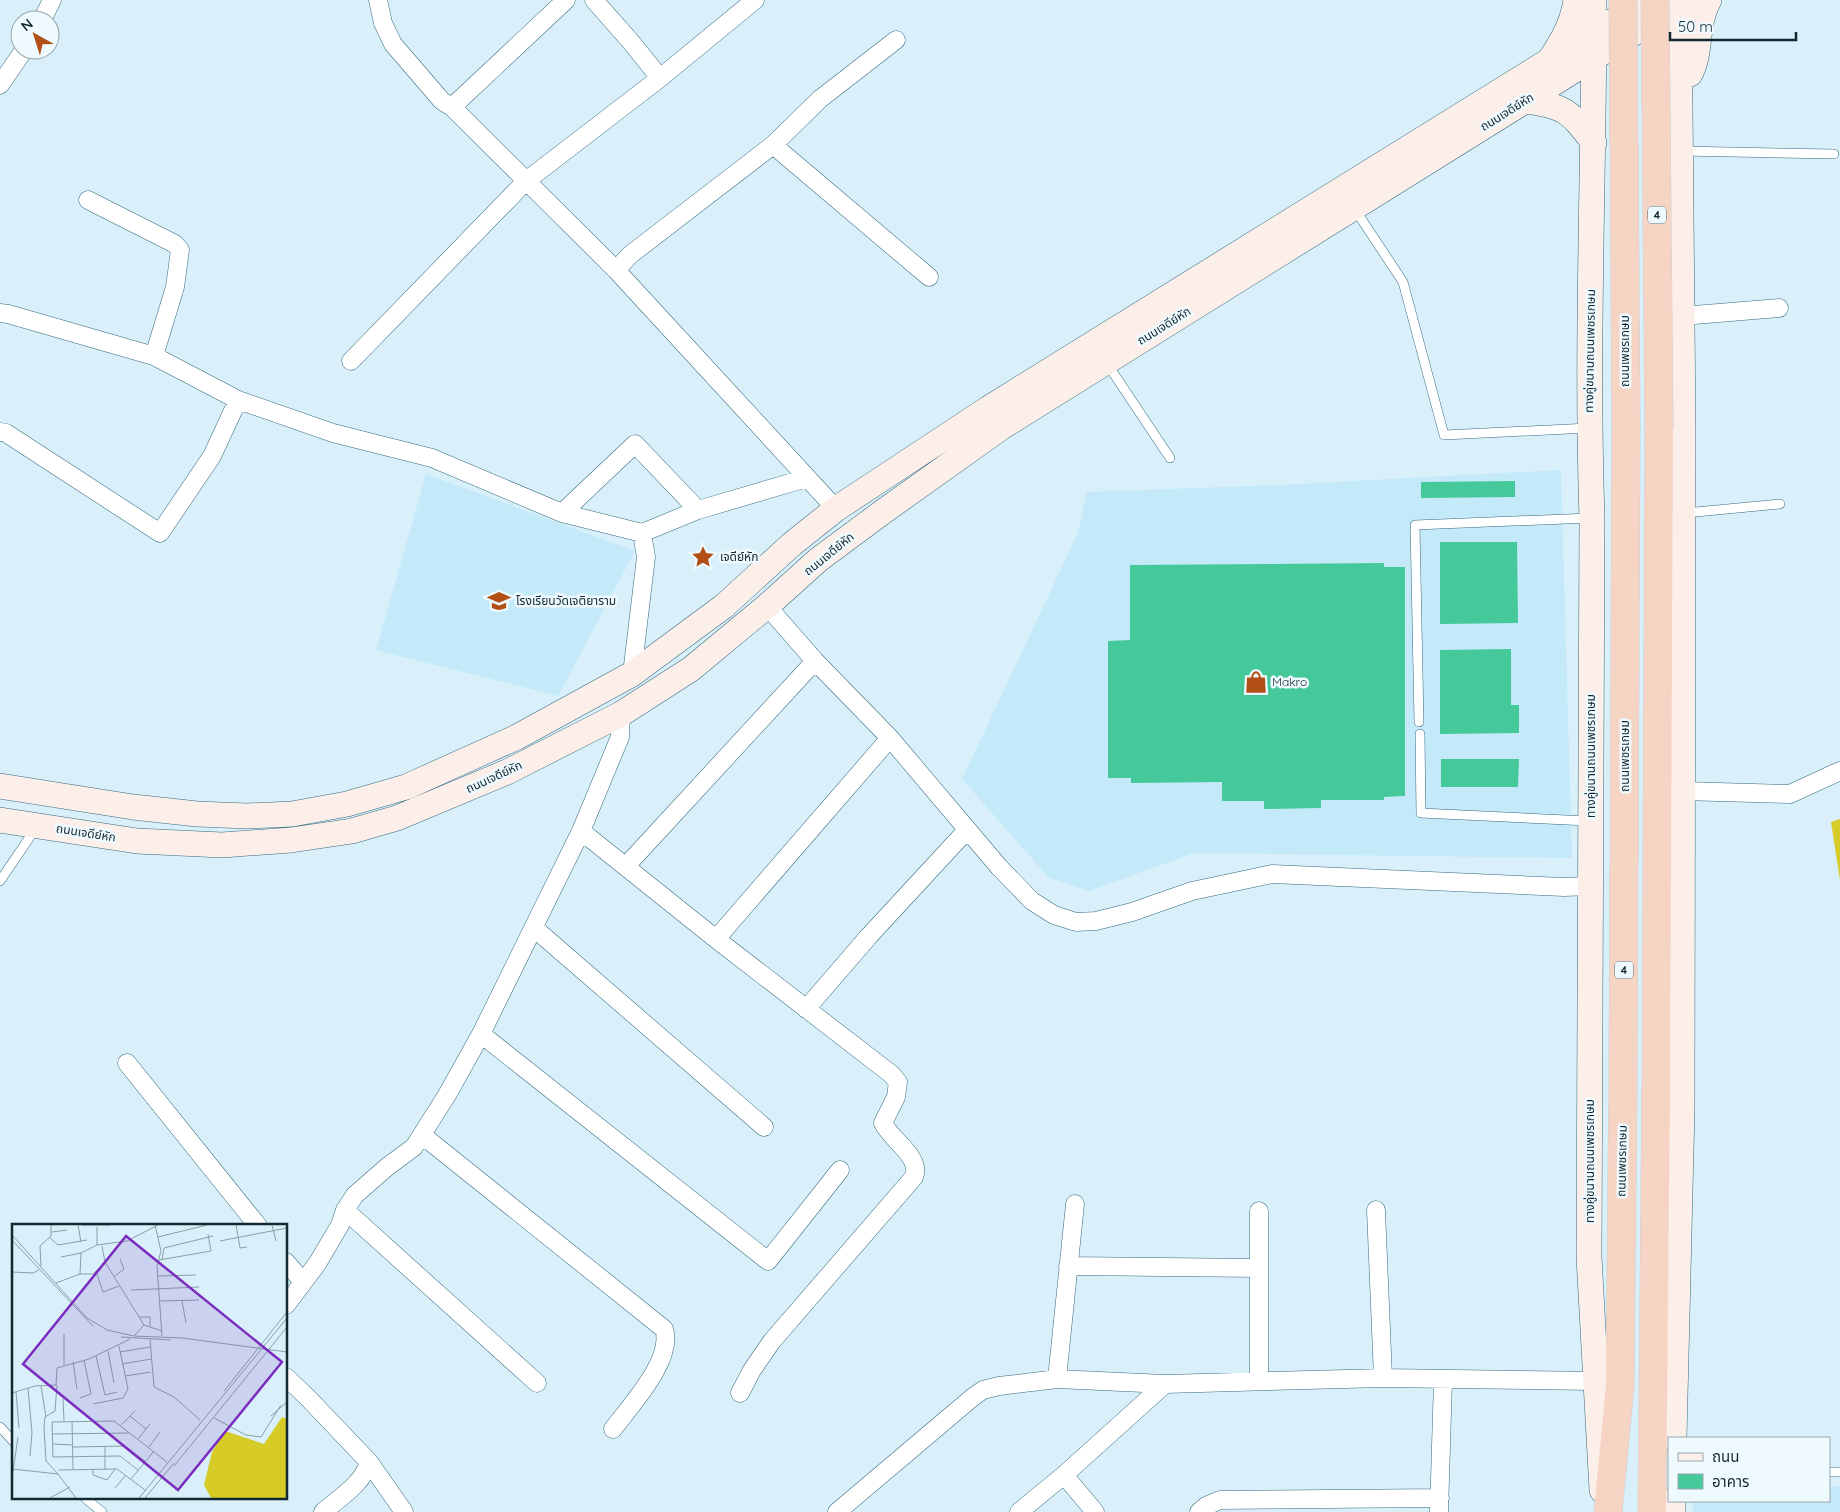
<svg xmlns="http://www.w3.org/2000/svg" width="1840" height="1512" font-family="Quicksand,'Noto Sans Thai',sans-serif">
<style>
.built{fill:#c4eafa}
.green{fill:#d6cb27}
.building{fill:#45c99a}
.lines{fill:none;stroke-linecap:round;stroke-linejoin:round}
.service-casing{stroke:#346b80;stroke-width:10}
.minor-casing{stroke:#346b80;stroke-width:19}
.secondary-casing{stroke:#346b80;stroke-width:26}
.trunk-casing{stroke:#cbd0d2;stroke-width:29}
.service{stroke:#fff;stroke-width:9}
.minor{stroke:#fff;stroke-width:18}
.secondary{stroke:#fcefe9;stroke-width:25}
.trunk{stroke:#f6d4c4;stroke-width:28}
.trunk-bridge-casing{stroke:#cbd0d2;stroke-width:29;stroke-linecap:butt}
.trunk-bridge{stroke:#f6d4c4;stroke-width:28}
.labels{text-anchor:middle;stroke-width:5;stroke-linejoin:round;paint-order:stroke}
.shield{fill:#effaff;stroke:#546870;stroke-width:1}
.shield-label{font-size:11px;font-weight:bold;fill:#122932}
.street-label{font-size:12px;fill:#122932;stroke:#effaff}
.poi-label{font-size:12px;fill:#122932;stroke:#effaff;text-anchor:start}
.inset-road{fill:none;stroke:#89a0a9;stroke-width:1}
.view{fill:#7b2cbf;fill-opacity:0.15;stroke:#7b2cbf;stroke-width:2.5}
.inset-edge{fill:none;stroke:#122932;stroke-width:2.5}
</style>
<rect width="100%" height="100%" fill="#d9eff9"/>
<!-- built -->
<path class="built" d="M1561 470 1572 858 1194 853 1089 891 1049 878 962 779 1078 533 1087 492 1279 485Z
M426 474 635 551 558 696 376 650Z
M1840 1486V1512H1693V1501H1829V1487Z"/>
<!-- green -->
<path class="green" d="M1840 819V880L1831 822Z"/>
<!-- building -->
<path class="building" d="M1515 481V497L1421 498V482Z
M1440 542H1517L1518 623 1440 624Z
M1384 563V567H1405V796L1384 797V800H1321V808L1264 809V801H1222V782L1131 783V778H1108V641L1130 640V565Z
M1511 649V705H1519V733L1440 734V650Z
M1441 759H1519L1518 787H1441Z"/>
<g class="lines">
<defs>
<path id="service" d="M1681 151 1834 154
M1354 208 1403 282 1444 435 1589 428
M1106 362 1170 458
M1685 513 1780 504
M1419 722 1415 525 1590 518
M1420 734 1421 813 1588 821
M0 881 36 828
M0 1427 14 1442
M1829 1472H1840
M85 1498 102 1512"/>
<path id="minor" d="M378 0 383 23 393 44 442 101 452 107 616 270 836 509
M594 0 631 42 660 78
M42 20 52 0
M0 85 24 50
M452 107 566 0
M773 145 929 277
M88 200 175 244 180 250 175 287 154 356
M616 270 630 255 773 145 820 99 896 40
M0 313 8 314 154 356 238 400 333 433 432 458 562 513 642 533 646 557 632 674
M1682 316 1779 308
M351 361 526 181 660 78 755 0
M0 432 6 433 160 533 212 456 238 400
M562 513 635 444 698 510
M642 533 698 510 807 478
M767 606 815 661 890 738 999 867 1032 901 1054 915 1076 922 1096 921 1132 912 1192 891 1272 874 1564 887 1591 886
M1682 791 1790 794 1840 771
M581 831 716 939 891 1074 898 1082 896 1097 883 1123C891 1140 922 1157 914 1177L772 1341 752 1370 740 1393
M626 866 815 661
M534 928 764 1127
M716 939 890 738
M806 1009 869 936 967 830
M481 1034 768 1261 840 1170
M127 1063 258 1226
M422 1135 664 1329C674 1359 631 1405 613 1429
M345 1210 537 1383
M1376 1210 1383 1378
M286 1262 303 1282
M1068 1266 1259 1268
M286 1305 317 1264 340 1225 345 1210 355 1195 387 1167 414 1147 447 1095 481 1034 581 831 620 737 621 714
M286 1377 308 1398 369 1462C363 1484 339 1498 323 1512
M1057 1379 1075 1204
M1259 1380V1211
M369 1462 404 1512
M1064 1475 1095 1512
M837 1512 973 1397 983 1390 999 1386 1057 1379 1165 1384 1383 1378 1595 1381
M1019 1512 1064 1475 1165 1384
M1199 1512 1206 1506 1220 1500 1440 1498
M1439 1512 1443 1380"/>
<path id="secondary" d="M1594 0C1594 173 1586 346 1592 518L1589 1257 1602 1490
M1551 58C1563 40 1573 22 1576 0
M1690 74C1702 52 1695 25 1709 0
M1526 101C1566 106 1570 112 1594 143
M0 786 133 807 197 814 247 816 292 814 347 804 406 787 517 737 632 674 724 606 792 544 836 509 989 408 1647 0
M0 820 137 841 222 845 291 840 352 831 397 818 507 772 621 714 691 669 767 606 818 560 884 511 1002 427 1687 0
M1674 1438 1682 1109 1683 430 1679 0
M1673 1512V1501"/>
<path id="trunk" d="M1608 1512 1620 1385 1623 1082 1626 427
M1652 1512 1656 1087 1659 429"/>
</defs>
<!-- service casing -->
<use href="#service" class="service-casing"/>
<!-- minor casing -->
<use href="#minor" class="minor-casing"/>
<!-- secondary casing -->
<use href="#secondary" class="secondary-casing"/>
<!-- trunk casing -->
<use href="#trunk" class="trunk-casing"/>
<!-- service -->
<use href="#service" class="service"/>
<!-- minor -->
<use href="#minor" class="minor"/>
<!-- secondary -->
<use href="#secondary" class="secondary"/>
<!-- trunk -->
<use href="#trunk" class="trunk"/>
<defs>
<path id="trunk-bridge" d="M1623 0 1626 427
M1655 0 1659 429"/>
</defs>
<!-- trunk-bridge casing -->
<use href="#trunk-bridge" class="trunk-bridge-casing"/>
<!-- trunk-bridge -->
<use href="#trunk-bridge" class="trunk-bridge"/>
</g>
<!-- icons -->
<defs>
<symbol id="sight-bare" viewBox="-9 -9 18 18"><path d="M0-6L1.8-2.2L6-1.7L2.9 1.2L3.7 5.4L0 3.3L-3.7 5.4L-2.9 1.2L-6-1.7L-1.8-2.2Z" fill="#b24f16" stroke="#effaff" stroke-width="2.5" paint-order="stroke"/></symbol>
<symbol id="school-bare" viewBox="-9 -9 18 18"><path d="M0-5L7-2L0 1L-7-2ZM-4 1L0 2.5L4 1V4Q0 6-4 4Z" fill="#b24f16" stroke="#effaff" stroke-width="2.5" paint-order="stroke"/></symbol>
<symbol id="shop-bare" viewBox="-9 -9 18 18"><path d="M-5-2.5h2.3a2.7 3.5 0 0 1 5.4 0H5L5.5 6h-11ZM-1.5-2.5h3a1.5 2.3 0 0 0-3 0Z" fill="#b24f16" stroke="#effaff" stroke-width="2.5" paint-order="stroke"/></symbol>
</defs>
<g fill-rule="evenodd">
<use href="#sight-bare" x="687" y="541" width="32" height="32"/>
<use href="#school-bare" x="483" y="585" width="32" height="32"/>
<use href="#shop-bare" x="1240" y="666" width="32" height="32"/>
</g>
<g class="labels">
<!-- shield labels -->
<g class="shield">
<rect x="1648" y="206.5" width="18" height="17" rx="4"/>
<rect x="1615" y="961.5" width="18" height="17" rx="4"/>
</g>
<g class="shield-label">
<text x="1657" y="219">4</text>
<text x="1624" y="974">4</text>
</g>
<!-- street labels -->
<g class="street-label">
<text transform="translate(1507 112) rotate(-32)" y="4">ถนนเจดีย์หัก</text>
<text transform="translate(1164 326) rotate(-32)" y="4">ถนนเจดีย์หัก</text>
<text transform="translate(1590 351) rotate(-89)" y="4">ทางคู่ขนานถนนเพชรเกษม</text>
<text transform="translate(1625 351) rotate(-90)" y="4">ถนนเพชรเกษม</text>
<text transform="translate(829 554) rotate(-39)" y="4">ถนนเจดีย์หัก</text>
<text transform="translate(1591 756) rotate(-90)" y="4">ทางคู่ขนานถนนเพชรเกษม</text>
<text transform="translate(1625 756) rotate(-90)" y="4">ถนนเพชรเกษม</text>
<text transform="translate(494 777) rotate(-25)" y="4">ถนนเจดีย์หัก</text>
<text transform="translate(86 833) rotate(9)" y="4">ถนนเจดีย์หัก</text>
<text transform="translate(1590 1161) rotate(-90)" y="4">ทางคู่ขนานถนนเพชรเกษม</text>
<text transform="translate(1622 1161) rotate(-89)" y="4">ถนนเพชรเกษม</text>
</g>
<!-- poi labels -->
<g class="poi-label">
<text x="720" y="561">เจดีย์หัก</text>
<text x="516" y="605">โรงเรียนวัดเจติยาราม</text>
<text x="1272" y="686">Makro</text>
</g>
</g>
<!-- overview -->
<g transform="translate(12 1224)">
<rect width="275" height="275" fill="#d9eff9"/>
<path d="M270 193 275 195V274H199L192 261 200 228 213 207 252 220Z" fill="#d6cb27"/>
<path class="inset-road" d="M66 1 69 18M70 1H98M143 1 149 27 145 42 150 112M224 1 228 24 235 23M260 1 264 17M85 3V21M40 8 55 6M0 11 75 94 95 106 122 112 170 114 275 128M146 13 195 1M38 14 46 21 75 16M0 16 81 102M208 17 275 4M90 22 93 38 132 101 122 112M49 33 69 29 85 21 115 17 146 1M147 36 199 27 196 10M150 36 152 24 201 12M29 42 28 22 39 12V1M84 47 91 68 107 62M0 48 21 49 27 46M68 50 69 29M103 52 112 45 108 35M145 52 184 51M44 59 68 50H81L93 38M119 66 187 63M148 77 187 76M170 77 174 99M127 93H138V103M132 101 150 107M109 113 159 116M138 115 142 163 162 173 188 196M96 127 102 159M108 128 138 123M84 132 93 171 105 168M61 138 65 165M110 140 139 135M52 141V110M113 152 139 148M45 161 43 187 33 193 32 204 34 237 46 250M29 162 34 193M16 164 20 209 18 232M212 167 275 88M4 168 7 204M0 169 23 162 44 161 45 144 77 135 118 115M68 174 79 170 72 136M51 175 52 197M81 180 111 174 116 165 107 122M118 192 134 205M259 192 275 178M202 194 234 211 249 213 269 181M60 197 61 245M109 201 123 187M40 210 117 209M126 215 138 200M40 220 61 221M93 222V245M61 223 113 222 133 237M137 223 148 208M162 242 275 103M0 245 46 250 64 274M81 245V251L95 256 103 245M47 246 105 245 133 266M126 246 108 232 41 233 40 198 102 197 155 238M0 254 6 213M119 255 142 227M103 264 114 251M38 274 58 263M127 274 275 94M133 274 162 239"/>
<path class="view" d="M114 12 270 138 166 266 11 140Z"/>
<rect width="275" height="275" class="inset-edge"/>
</g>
<!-- legend -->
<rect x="1668" y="1437" width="162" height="65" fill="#effaff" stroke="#97a6ad"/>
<rect x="1678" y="1453" width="25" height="8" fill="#fcefe9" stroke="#97a6ad"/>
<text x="1712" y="1462" font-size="15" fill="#122932">ถนน</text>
<rect x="1678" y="1474" width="25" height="15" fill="#45c99a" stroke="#97a6ad"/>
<text x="1712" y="1487" font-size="15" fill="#122932">อาคาร</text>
<!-- north arrow -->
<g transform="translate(35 35) rotate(321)"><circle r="24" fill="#effaff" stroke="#97a6ad"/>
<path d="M0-4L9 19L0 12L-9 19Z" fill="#b24f16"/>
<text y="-8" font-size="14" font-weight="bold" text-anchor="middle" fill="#122932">N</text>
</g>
<!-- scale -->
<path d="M1670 32v8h126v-8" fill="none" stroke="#122932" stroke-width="2.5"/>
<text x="1678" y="32" font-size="15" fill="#122932" stroke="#effaff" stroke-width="4" paint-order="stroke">50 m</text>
</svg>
